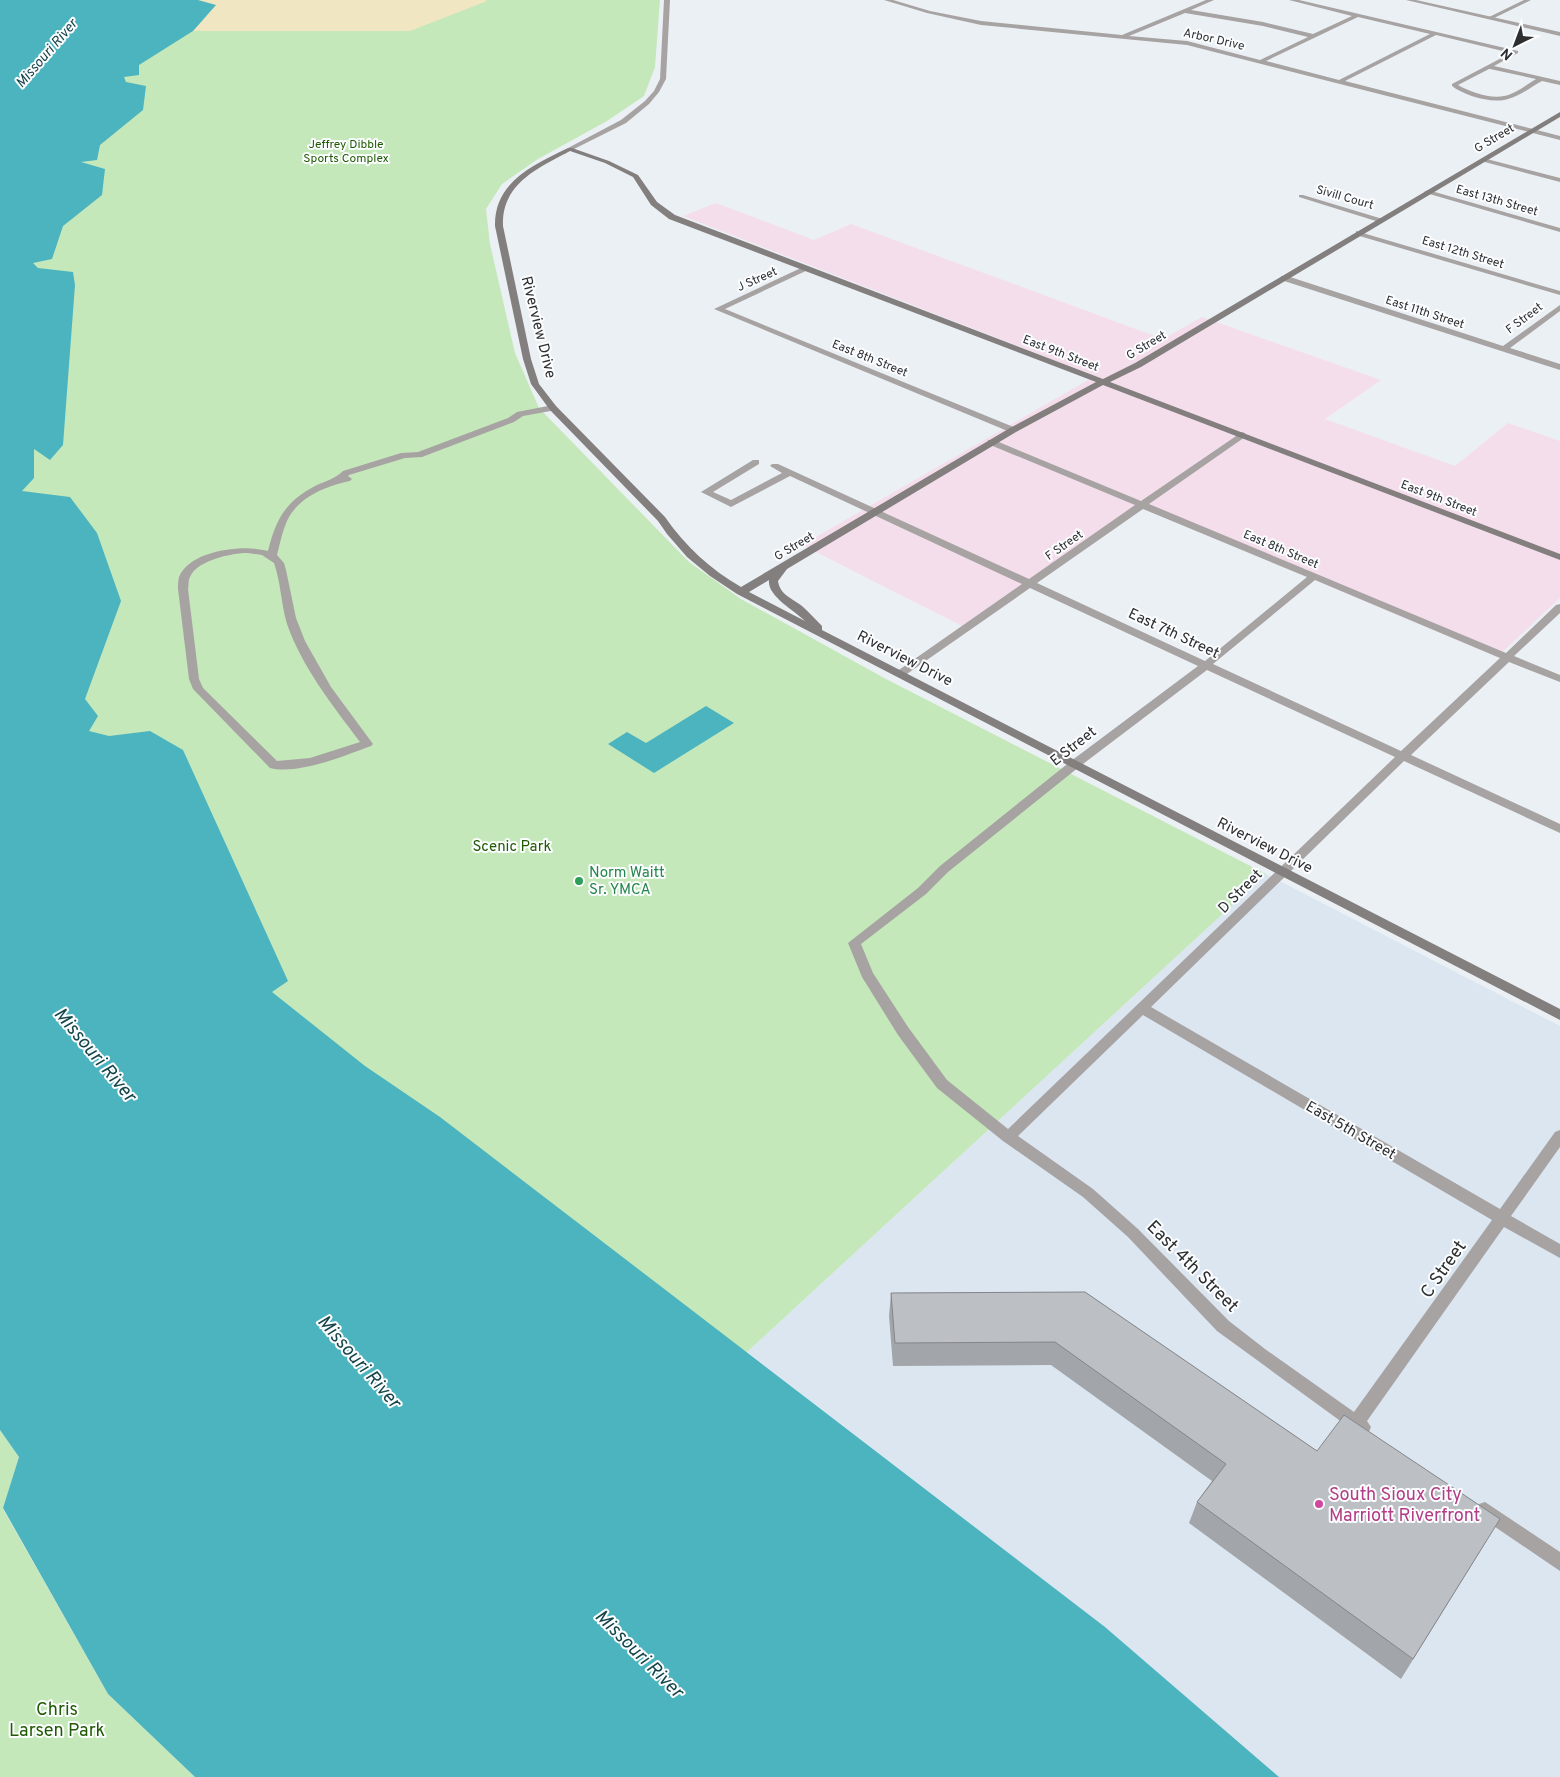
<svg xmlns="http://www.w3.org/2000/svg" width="1560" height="1777" font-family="Overpass,sans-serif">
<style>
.built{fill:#dbe6f1}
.industrial{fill:#f5deec}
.green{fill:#c5e8bb}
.sand{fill:#f0e6c1}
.water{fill:#4bb4bf}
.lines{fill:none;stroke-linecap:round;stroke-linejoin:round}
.minor{fill:#a7a3a3;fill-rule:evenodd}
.tertiary{fill:#a7a3a3;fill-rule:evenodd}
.secondary{fill:#837f7e;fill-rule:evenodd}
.wall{fill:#a2a5a9}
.building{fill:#bcc0c5;stroke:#84868a}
.leisure-dot{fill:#2e9e5b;stroke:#fcfdfe;stroke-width:2}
.hotel-dot{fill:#d1479c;stroke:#fcfdfe;stroke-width:2}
.labels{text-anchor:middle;stroke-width:4;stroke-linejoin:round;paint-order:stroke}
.far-street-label{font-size:12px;fill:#2c2e30;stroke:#fcfdfe}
.far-park-label{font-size:12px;fill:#205a03;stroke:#fcfdfe}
.far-water-label{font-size:14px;font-style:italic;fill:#154449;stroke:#fcfdfe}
.street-label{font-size:15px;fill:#2c2e30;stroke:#fcfdfe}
.park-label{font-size:15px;fill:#205a03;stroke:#fcfdfe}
.leisure-label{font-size:15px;fill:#27864d;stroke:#fcfdfe;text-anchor:start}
.near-street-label{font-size:18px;fill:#2c2e30;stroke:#fcfdfe}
.near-hotel-label{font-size:18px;fill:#b23c85;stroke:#fcfdfe;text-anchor:start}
.near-park-label{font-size:18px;fill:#205a03;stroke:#fcfdfe}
.near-water-label{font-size:19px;font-style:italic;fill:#154449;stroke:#fcfdfe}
</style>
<rect width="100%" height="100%" fill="#ebf0f5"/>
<!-- built -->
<path class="built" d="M1266 874 1560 1026V1777H1279L1105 1627 747 1352Z"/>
<!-- industrial -->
<path class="industrial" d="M716 203 814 240 851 224 1163 339 1202 317 1381 380 1325 419 1455 466 1508 423 1560 441V598L1497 657 1137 505 962 626 802 545 1095 376 683 216Z"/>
<!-- green -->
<path class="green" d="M179 0H660L655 67 644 96 607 121 538 159 502 184 486 209 490 244 515 353 539 408 689 562 741 599 886 679 1266 874 747 1352 260 1088 0 596 22 278 86 101Z
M0 1430 19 1457 3 1509 108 1694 195 1777H0Z"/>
<!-- sand -->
<path class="sand" d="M191 0H485L487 1 410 31H193L204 19Z"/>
<!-- water -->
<path class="water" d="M0 0H198L216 5 193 31 139 65V75L124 77 126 82 146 86 143 110 100 145 97 160 81 162 105 169 102 195 63 226 52 259 33 263 38 268 73 272 75 285 63 445 50 460 34 449V478L22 491 70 497 97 533 121 601 85 699 98 716 89 731 109 736 150 731 183 750 288 981 272 992 365 1066 440 1117 1105 1627 1279 1777H195L108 1694 3 1508 19 1457 0 1430Z
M706 706 734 723 654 773 608 744 627 732 646 743Z"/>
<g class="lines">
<!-- minor -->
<path class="minor" d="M884 0H893L930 11 981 21 1122 35 1206 0H1214L1191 10 1263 22 1313 34 1352 16 1289 0H1299L1518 51V53L1494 66 1560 81V85L1542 81C1531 87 1520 96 1508 99 1492 104 1465 96 1452 86V84L1511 53 1436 35 1345 81 1560 136V140L1187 45 981 25 927 13ZM1185 13 1263 26 1308 37 1260 60 1187 41 1129 36ZM1358 17 1430 34 1339 80 1266 61ZM1489 69H1490L1536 79C1526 85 1515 94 1504 96 1490 99 1470 92 1458 85Z
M1524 0H1531L1492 19 1487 18Z
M1483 158 1560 178V182L1481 161 1480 160Z
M1428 190 1560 228V232L1426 193 1424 192Z
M1299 195H1303L1386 220 1379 222 1299 197Z
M1356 231 1560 291V295L1356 235Z
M803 267 810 269 725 309 1016 428V432H1010L714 309Z
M1281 276H1287L1503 346 1560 305V311L1510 348 1560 364V370L1281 280Z
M553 405 557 408 556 410 523 416 514 422 422 457 405 458 349 475 348 476 352 479 350 481C326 486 298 497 287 521 282 532 280 544 277 555L284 563 286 570 296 618 305 641 331 687 373 744 371 746C344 756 298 775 270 768L193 689 189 679 178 589C178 585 178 581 179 577 190 550 244 544 268 551 276 519 285 502 315 486 325 481 335 479 343 471L401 453 418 452 508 418 517 412ZM248 553 262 555 274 563C281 583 281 604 287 624 302 667 333 706 360 742L310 758 277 761 203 688 199 679 188 589C189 585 188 580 190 577 197 560 232 553 248 553Z
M1242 432 1245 433V437L1149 504 1506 653 1556 605 1560 604V613L1514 656 1560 675V682L1509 662 1411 755 1560 824V833L1404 761 1151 1007 1500 1209 1555 1132 1560 1130V1147L1511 1216 1560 1244V1258L1504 1227 1367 1421 1371 1427 1369 1432 1363 1435 1350 1428 1217 1331 1128 1237 1083 1197 1003 1141 937 1088 898 1035 862 977 848 943 918 888 940 866 1071 761 1198 666 1030 588 904 676H896L895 674 896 672 1022 584 790 476 731 507 701 492 753 460H759V464L713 492 731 500 782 473 770 466 772 464H778L1029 579 1135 505 988 444V440H994L1141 501ZM1143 509 1307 577 1205 661 1037 583ZM1315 580 1500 658 1401 751 1213 664ZM1207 670 1395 757 1008 1129 947 1080 908 1027 873 973 861 944 926 894 948 872 1079 767ZM1143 1015 1492 1220 1354 1412 1265 1349 1229 1321 1138 1229 1093 1189 1018 1136Z
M1485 1502 1560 1552V1571L1479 1516 1476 1510 1479 1504Z"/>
<!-- tertiary -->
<path class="tertiary" d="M664 0H670L666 79 659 92 649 104 626 123 572 150H568V148L621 120 645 101 654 91 660 79Z
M1406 0H1416L1560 32V36Z"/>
<!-- secondary -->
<path class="secondary" d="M1560 112V117L1141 367 1110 382 1560 554V560L1103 385 1016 432 787 569 778 581C780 595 792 598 802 606 809 612 815 619 822 626V630L1560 1009V1020L737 594 710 576 687 557 667 534 658 521 550 410 531 384 523 359 495 226C494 182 533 165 568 148H572L609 161 638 175 657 202 675 215 1103 379 1135 363ZM570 151 605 163 633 177 651 205 669 219 1096 382 1010 428 741 587C710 569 686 547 665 517L556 406 539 384 531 359 503 226C501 184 538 168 570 151ZM769 580C767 596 794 610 805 621L749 592Z"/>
</g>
<!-- wall -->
<path class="wall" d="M1085 1292 1317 1451 1487 1540 1401 1679 1189 1523 1197 1502 1212 1481 1051 1365 893 1366 889 1316 891 1293Z"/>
<!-- building -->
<path class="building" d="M1085 1292 1317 1451 1344 1415 1500 1519 1413 1659 1197 1502 1226 1464 1055 1342 895 1343 891 1293Z"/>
<!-- markers -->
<circle class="leisure-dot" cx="579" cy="881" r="5"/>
<circle class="hotel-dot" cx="1319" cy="1504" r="5"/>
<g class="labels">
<!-- far-street labels -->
<g class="far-street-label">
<text transform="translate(1214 39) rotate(13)" y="4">Arbor Drive</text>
<text transform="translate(1494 138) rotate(-31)" y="4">G Street</text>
<text transform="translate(1345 197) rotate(16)" y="4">Sivill Court</text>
<text transform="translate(1497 200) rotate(16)" y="4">East 13th Street</text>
<text transform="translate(1463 252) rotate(17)" y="4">East 12th Street</text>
<text transform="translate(757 279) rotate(-24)" y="4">J Street</text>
<text transform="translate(1425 312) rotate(18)" y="4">East 11th Street</text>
<text transform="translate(1524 318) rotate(-37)" y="4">F Street</text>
<text transform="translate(1146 345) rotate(-31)" y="4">G Street</text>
<text transform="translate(1061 353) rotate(21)" y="4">East 9th Street</text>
<text transform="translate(870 358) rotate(22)" y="4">East 8th Street</text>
<text transform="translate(1439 498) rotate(21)" y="4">East 9th Street</text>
<text transform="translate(1064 545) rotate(-35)" y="4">F Street</text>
<text transform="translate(794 546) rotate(-31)" y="4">G Street</text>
<text transform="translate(1281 549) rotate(23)" y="4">East 8th Street</text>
</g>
<!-- far-park labels -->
<g class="far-park-label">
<text x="346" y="148">Jeffrey Dibble<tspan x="346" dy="14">Sports Complex</tspan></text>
</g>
<!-- far-water labels -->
<g class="far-water-label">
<text transform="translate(46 53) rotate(-49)" y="5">Missouri River</text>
</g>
<!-- street labels -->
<g class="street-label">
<text transform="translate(539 327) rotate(76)" y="5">Riverview Drive</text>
<text transform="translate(1174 633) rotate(25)" y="5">East 7th Street</text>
<text transform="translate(905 658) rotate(27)" y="5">Riverview Drive</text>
<text transform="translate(1073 746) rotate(-38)" y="5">E Street</text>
<text transform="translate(1265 845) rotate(27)" y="5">Riverview Drive</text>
<text transform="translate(1240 891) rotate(-45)" y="5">D Street</text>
<text transform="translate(1351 1130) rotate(30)" y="5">East 5th Street</text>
</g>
<!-- park labels -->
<g class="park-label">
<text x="512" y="851">Scenic Park</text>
</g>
<!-- leisure labels -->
<g class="leisure-label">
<text x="589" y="877">Norm Waitt<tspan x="589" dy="17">Sr. YMCA</tspan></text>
</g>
<!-- near-street labels -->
<g class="near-street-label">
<text transform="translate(1193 1266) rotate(45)" y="6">East 4th Street</text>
<text transform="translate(1443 1269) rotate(-55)" y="6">C Street</text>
</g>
<!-- near-hotel labels -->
<g class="near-hotel-label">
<text x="1329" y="1500">South Sioux City<tspan x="1329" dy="21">Marriott Riverfront</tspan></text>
</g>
<!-- near-park labels -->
<g class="near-park-label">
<text x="57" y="1715">Chris<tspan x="57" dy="21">Larsen Park</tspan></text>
</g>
<!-- near-water labels -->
<g class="near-water-label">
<text transform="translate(96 1054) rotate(50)" y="7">Missouri River</text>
<text transform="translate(360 1361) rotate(49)" y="7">Missouri River</text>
<text transform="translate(640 1653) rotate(45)" y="7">Missouri River</text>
</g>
</g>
<!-- north arrow -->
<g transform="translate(1515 45) rotate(222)" stroke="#fcfdfe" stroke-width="4" paint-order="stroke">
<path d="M0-4L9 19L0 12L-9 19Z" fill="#2c2e30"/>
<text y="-8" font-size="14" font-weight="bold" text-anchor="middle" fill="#2c2e30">N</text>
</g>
</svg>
